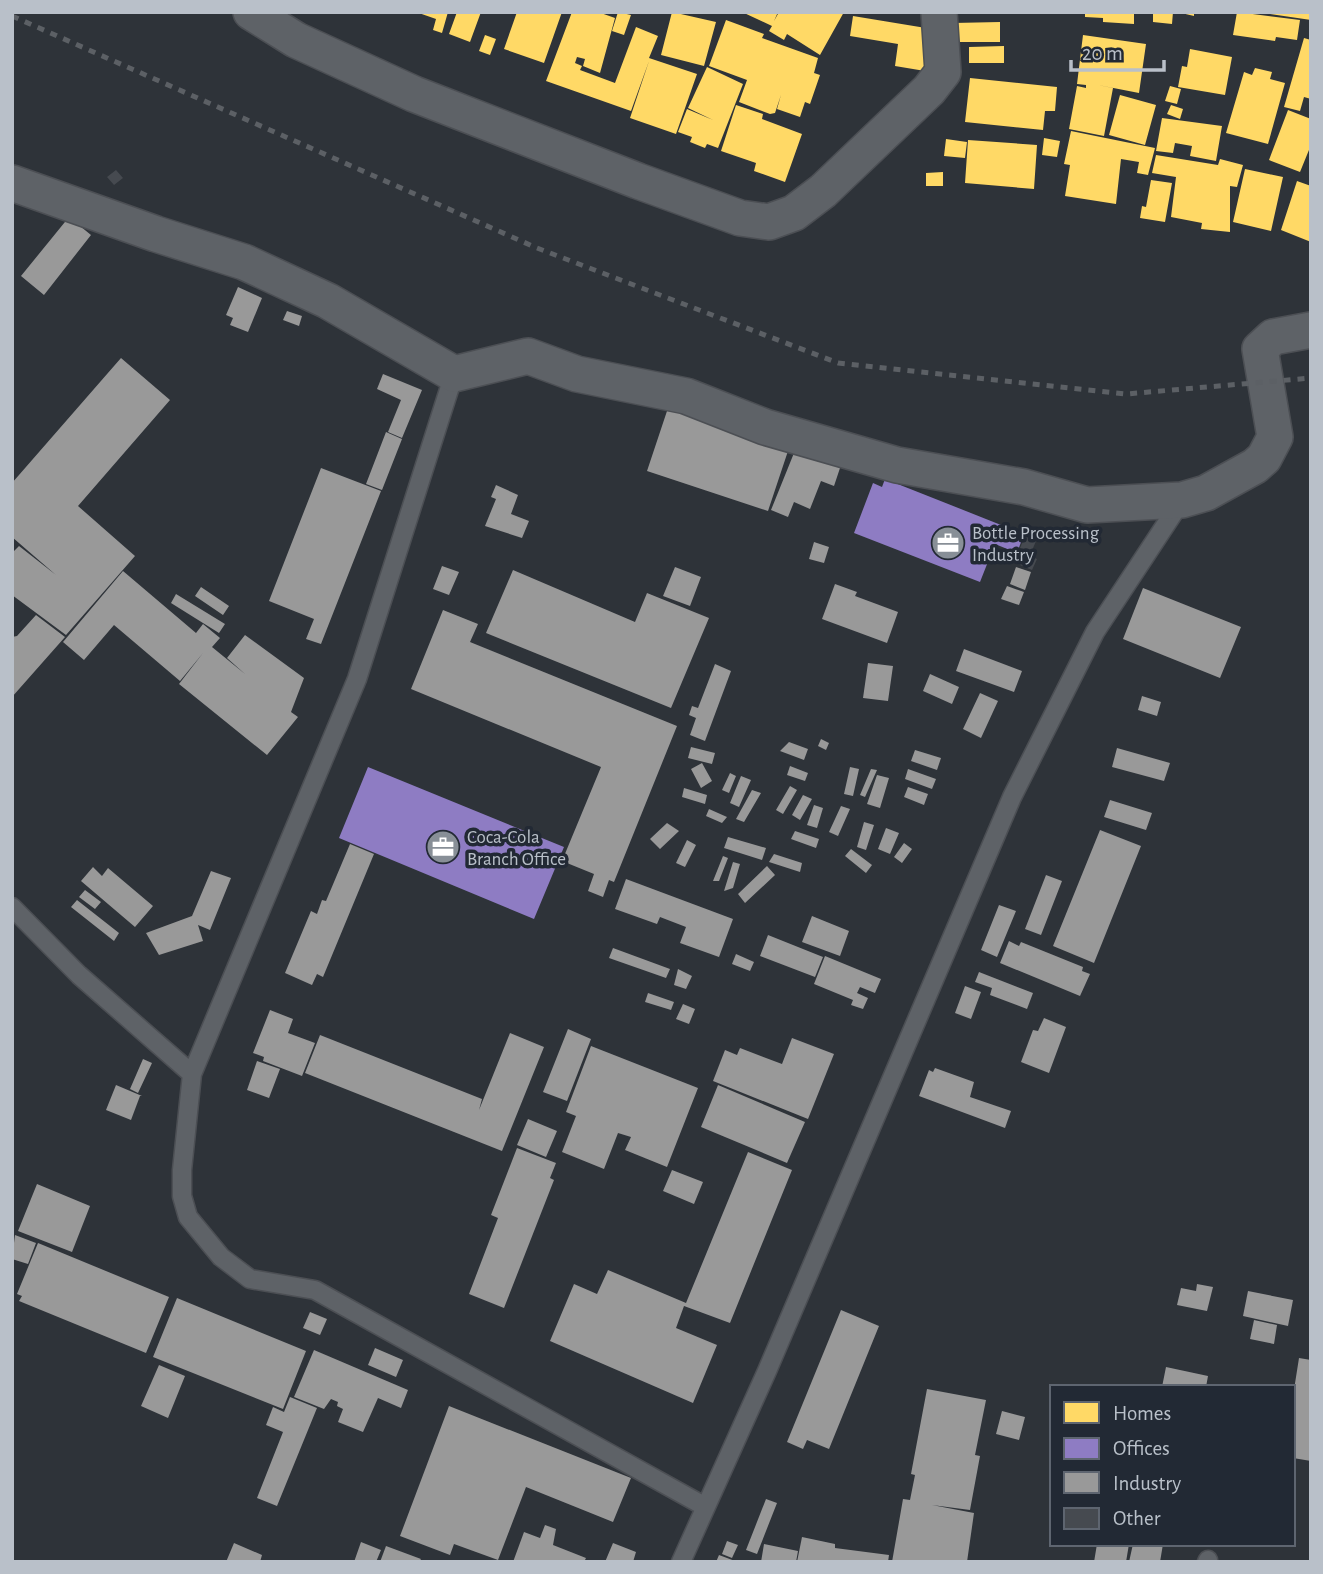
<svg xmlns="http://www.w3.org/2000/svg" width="1323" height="1574" font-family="'Alegreya Sans',sans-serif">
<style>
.homes{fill:#ffd966}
.offices{fill:#8e7cc3}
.industry{fill:#999}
.building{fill:#464a50}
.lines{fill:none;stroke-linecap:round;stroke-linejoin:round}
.lane-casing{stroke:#4c4f54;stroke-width:21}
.street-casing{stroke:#4c4f54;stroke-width:38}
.lane{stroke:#5e6267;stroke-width:18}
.street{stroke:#5e6267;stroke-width:35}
.rail{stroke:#5c6065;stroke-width:5;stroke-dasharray:7 7;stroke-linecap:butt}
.labels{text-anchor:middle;stroke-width:7;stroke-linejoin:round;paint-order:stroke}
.poi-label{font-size:19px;fill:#b9c0c9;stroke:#222934;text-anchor:start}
</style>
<rect width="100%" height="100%" fill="#2e3339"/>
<!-- homes -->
<path class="homes" d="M416 12H448L442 33 433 30 436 19Z
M457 12H481L470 42 449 34Z
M517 12H562L544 63 504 49Z
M572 12H598L615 18 600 73 583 66 585 59 577 57 575 63 582 66 580 70 615 83 636 27 658 36 649 58 697 74 676 134 630 118 649 61 631 111 546 81Z
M618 12 631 15 624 35 612 31Z
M672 12 716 22 704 66 661 55Z
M742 12H778L774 21 779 12H844L820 55 787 34 784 40 769 31 772 26Z
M1085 12H1134V24L1103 22V18L1085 17Z
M1153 12H1173L1172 24 1153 22Z
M1177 12H1194V16Z
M1237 12 1300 20 1297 40 1276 37 1275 41 1233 35Z
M1270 12H1311V20L1270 14Z
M853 16 938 30 931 72 895 66 898 44 850 36Z
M726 20 764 34 762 38 818 58 814 73 820 75 810 104 805 102 800 117 777 109 781 95 775 113 770 114 739 102 747 80 709 66Z
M1000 22V42H953V23Z
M485 35 496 39 490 55 479 51Z
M1083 35 1146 44 1139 93 1093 84 1113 88 1104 136 1069 129 1077 86 1086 88V85L1077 84Z
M1304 38 1311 40V99L1304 97 1300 111 1284 107Z
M1004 46V63H969V47Z
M1190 49 1232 57 1225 95 1178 87 1182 66 1187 67Z
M707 67 743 84 718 148 707 144 705 148 690 142 692 137 678 132 687 109 713 120 688 108Z
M1255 68 1272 72 1270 79 1285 83 1268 144 1226 133 1244 72 1252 75Z
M970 78 1057 87 1055 111H1045L1043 130 965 122Z
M1170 86 1181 89 1177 104 1165 101Z
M1120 95 1156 105 1145 145 1109 135Z
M736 105 763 114 762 119 802 134 785 182 754 171 756 163 721 151Z
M1171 105 1183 109 1180 119 1167 114Z
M1288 110 1311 119V145L1300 172 1269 160Z
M1162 118 1222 126 1216 161 1190 156 1192 146 1175 143 1173 153 1156 151Z
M1071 131 1155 148 1148 175 1137 173 1139 162 1121 159 1116 204 1065 196 1070 165 1064 164Z
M1044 138 1060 141 1057 157 1042 155Z
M946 139 967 142 965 158 944 156Z
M968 140 1037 145 1034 189 965 183Z
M1156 155 1218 165 1220 159 1243 165 1237 187 1230 186V232L1201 229 1202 223 1171 217 1176 177 1152 173Z
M1245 169 1283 177 1271 231 1233 222Z
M943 172V186H926V173Z
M1151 180 1172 183 1165 222 1140 218 1142 206 1146 207Z
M1297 181 1311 186V242L1281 230Z"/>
<!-- offices -->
<path class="offices" d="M885 479 1024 534 1017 553 995 544 980 582 854 533 873 483 882 487Z
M368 767 564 847 534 919 339 838Z"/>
<!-- industry -->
<path class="industry" d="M69 217 91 235 44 295 21 276Z
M238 287 262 298 248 332 230 325 233 318 226 315Z
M287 311 302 316 299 326 283 320Z
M121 358 170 400 78 506 135 556 66 635 12 595V553L19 546 56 575 12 537V483Z
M383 374 422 390 402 438 388 432 401 400 377 389Z
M668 408 789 448 768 511 647 471Z
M386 432 402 439 382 490 366 484Z
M796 448 840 468 834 486 821 481 810 509 794 502 788 517 771 510Z
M321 468 381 491 321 644 306 639 314 619 269 601Z
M496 485 518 495 511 514 529 521 522 538 485 526 496 499 491 497Z
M814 542 829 547 824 563 809 559Z
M442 566 459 572 449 595 433 589Z
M675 567 701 577 690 606 663 596Z
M1016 567 1031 572 1025 590 1010 584Z
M513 570 635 622 647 593 709 618 671 708 486 633Z
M123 571 196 633 203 624 220 638 212 647 245 674 227 658 245 635 304 678 291 712 298 717 267 755 179 684 203 653 180 681 114 625 84 660 63 642Z
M835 584 857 592 855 596 898 612 887 643 822 619Z
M1007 586 1024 592 1019 605 1001 599Z
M201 587 229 606 223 615 195 596Z
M1143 588 1241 627 1220 678 1123 639Z
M176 594 225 624 219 633 171 603Z
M443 610 478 624 470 642 677 726 614 882 609 880 603 897 588 891 594 874 562 861 601 767 411 689Z
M36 615 65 637 12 697V637L17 636Z
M964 649 1022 671 1014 692 956 671Z
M868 663 893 666 888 701 863 698Z
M715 664 731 671 705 741 690 735 696 718 689 715 692 706 698 708Z
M930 674 959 687 952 704 923 691Z
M980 693 998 701 981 738 963 729Z
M1142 696 1161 702 1157 716 1138 710Z
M821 739 829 743 826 750 818 746Z
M789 742 808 749 804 760 780 751Z
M691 747 715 753 712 764 688 758Z
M1117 748 1170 763 1164 781 1112 767Z
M915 750 941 758 937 770 911 761Z
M702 763 712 781 701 788 691 769Z
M790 766 808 773 805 781 787 775Z
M850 767 859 769 853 796 844 794Z
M871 769 877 770 865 797 860 795Z
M908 769 936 779 932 789 905 779Z
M730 773 736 776 729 793 722 790Z
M877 775 889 778 880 808 867 804Z
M741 776 751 780 739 807 730 803Z
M790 786 797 790 783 814 776 810Z
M908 787 928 794 924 805 904 797Z
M684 788 707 795 705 804 682 797Z
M752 790 761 793 744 822 736 819Z
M803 795 812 799 800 820 792 815Z
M1110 800 1152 813 1146 830 1104 817Z
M814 805 823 808 817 828 807 825Z
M841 806 850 809 838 836 829 832Z
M709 809 727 817 722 823 706 816Z
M864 822 874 825 866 850 857 847Z
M667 823 679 831 660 849 650 839Z
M886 828 899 833 890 854 878 849Z
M1100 830 1141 846 1094 963 1053 946Z
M795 831 819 839 816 848 791 839Z
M728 837 766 848 762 860 724 848Z
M687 840 696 845 685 867 676 863Z
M904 843 912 849 902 863 894 857Z
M350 844 374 854 323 977 317 974 312 985 285 973 311 911 317 914 322 900 326 901Z
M851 849 872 865 866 873 845 856Z
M774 854 802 863 800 872 769 862Z
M723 856 728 858 719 881H713Z
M733 862 740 864 733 888 724 891Z
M767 866 775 875 745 903 738 894Z
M93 867 102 876 108 868 153 906 135 927 81 881Z
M211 871 231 878 210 930 198 925 203 941 159 955 146 933 192 916Z
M1046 875 1062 881 1041 935 1025 929Z
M626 879 733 919 719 957 680 943 686 927 660 917 657 924 615 909Z
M85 890 101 902 95 909 79 897Z
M77 900 119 933 114 941 71 907Z
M999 905 1016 911 997 957 981 950Z
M812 916 849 931 840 956 802 942Z
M768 935 823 957 815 977 760 956Z
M1009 941 1019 946 1021 942 1083 967 1082 971 1090 974 1080 996 1000 963Z
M613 948 670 969 666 978 609 958Z
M736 954 754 962 750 971 732 964Z
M825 956 881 979 875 993 860 987 857 993 868 998 863 1009 851 1005 853 1000 814 984Z
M678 969 692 976 686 989 674 985Z
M979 972 1033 993 1027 1009 990 995 992 988 975 982Z
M965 986 981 992 971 1019 955 1013Z
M648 993 674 1002 671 1010 645 1002Z
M683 1004 695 1009 689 1024 676 1019Z
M270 1010 293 1019 288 1033 315 1043 302 1076 263 1061 264 1057 253 1053Z
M1044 1018 1066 1027 1049 1073 1021 1062 1033 1030 1038 1031Z
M568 1029 591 1039 567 1101 543 1092Z
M510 1033 544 1047 502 1151 305 1073 320 1035 482 1099 479 1110Z
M792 1038 834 1054 808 1119 713 1081 725 1050 737 1055 740 1048 782 1064Z
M591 1046 698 1088 667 1167 625 1150 631 1137 618 1133 604 1169 562 1152 576 1116 566 1112Z
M143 1059 152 1063 138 1093 130 1089Z
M257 1061 280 1069 269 1098 247 1090Z
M935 1068 974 1082 970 1097 1011 1111 1005 1128 919 1096 929 1070 933 1072Z
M116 1085 142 1096H140L131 1120 106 1110Z
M718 1085 805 1122 787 1163 701 1127Z
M528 1119 557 1131 546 1157 517 1145Z
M517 1148 556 1163 550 1178 554 1180 504 1308 469 1294 498 1218 491 1215Z
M748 1152 792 1170 730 1323 684 1306 676 1328 717 1345 693 1403 550 1341 574 1284 597 1294 608 1270 686 1303Z
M672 1170 703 1182 694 1204 663 1191Z
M37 1184 90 1206 72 1252 18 1231Z
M15 1235 36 1243 28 1264 12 1259Z
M38 1243 169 1297 146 1353 19 1301 22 1296 17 1294Z
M1197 1284 1213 1287 1207 1311 1177 1305 1181 1288 1196 1291Z
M1248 1291 1293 1300 1288 1326 1243 1316Z
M177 1298 306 1351 283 1409 153 1357Z
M841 1310 879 1326 829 1449 807 1440 803 1449 787 1442Z
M310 1312 327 1319 320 1335 303 1328Z
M1254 1320 1277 1325 1274 1344 1250 1339Z
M375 1348 403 1360 396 1377 368 1365Z
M314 1350 408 1390 401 1408 378 1398 363 1432 338 1422 343 1409 337 1406 338 1402 331 1399 324 1409 294 1397Z
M1299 1358 1311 1360V1461L1293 1458V1396Z
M159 1365 185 1376 168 1418 141 1406Z
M1166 1367 1208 1376 1206 1387H1162Z
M927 1389 986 1400 975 1455 980 1456 970 1510 932 1505 974 1513 967 1562H892L903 1499 910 1500 915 1475 911 1474Z
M290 1397 317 1408 277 1506 257 1498 283 1432 266 1425 273 1407 284 1412Z
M449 1406 631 1478 613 1522 526 1487 498 1560 454 1544 450 1555 400 1536Z
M1002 1411 1025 1417 1019 1440 996 1434Z
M766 1499 777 1503 757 1554 746 1550Z
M545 1525 556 1529 553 1545 586 1558 584 1562H513L524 1532 540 1538Z
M802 1537 835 1544V1548L889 1555 888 1562H797Z
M727 1541 738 1545 732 1558 722 1554Z
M361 1542 381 1550 376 1562H354Z
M234 1543 262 1555 260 1562H226Z
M613 1543 636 1552 633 1562H605Z
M764 1544 798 1551 796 1562H761Z
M1097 1544H1129L1126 1562H1094Z
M1133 1544H1163L1160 1562H1129Z
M386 1546 421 1559 419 1562H380Z
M719 1555 735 1561V1562H716Z"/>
<!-- building -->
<path class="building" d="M116 170 123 178 114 185 107 177Z
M1025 536 1036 541 1031 553 1020 548Z
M1025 554 1037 559 1032 570 1020 565Z"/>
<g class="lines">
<defs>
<path id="lane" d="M454 374 357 679 192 1074 182 1170V1196L188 1217 221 1257 250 1279 315 1290 704 1506
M12 907 79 975 192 1074
M681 1562 767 1371 1012 797 1095 632 1182 500
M1207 1562 1208 1560"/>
<path id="street" d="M251 12 296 40 414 94 638 181 740 218 769 222 794 213 823 191 929 90 943 72 939 12
M12 183 156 234 244 262 328 301 454 374 528 356 577 374 686 396 765 427 897 465 1024 487 1087 505 1182 500 1206 493 1255 466 1264 458 1275 437 1260 349 1273 337 1311 330"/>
</defs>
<!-- lane casing -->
<use href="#lane" class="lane-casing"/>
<!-- street casing -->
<use href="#street" class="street-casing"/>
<!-- lane -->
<use href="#lane" class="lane"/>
<!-- street -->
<use href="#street" class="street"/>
<!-- rail -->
<path class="rail" d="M12 16 537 248 838 363 1126 394 1311 378"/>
</g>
<!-- icons -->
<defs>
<symbol id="office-disc" viewBox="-11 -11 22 22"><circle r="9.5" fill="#888f97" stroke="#222934"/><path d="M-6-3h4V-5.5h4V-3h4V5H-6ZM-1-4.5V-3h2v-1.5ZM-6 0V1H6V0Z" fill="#fff"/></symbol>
</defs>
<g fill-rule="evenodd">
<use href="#office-disc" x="929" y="524" width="38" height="38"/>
<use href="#office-disc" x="424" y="828" width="38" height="38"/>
</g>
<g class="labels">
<!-- poi labels -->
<g class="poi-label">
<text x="972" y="539">Bottle Processing<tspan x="972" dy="22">Industry</tspan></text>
<text x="467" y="843">Coca-Cola<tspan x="467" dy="22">Branch Office</tspan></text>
</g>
</g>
<!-- border -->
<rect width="1323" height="1574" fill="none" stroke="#b9c0c9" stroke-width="28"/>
<!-- legend -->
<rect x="1050" y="1385" width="245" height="161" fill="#222934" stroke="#5e6570" stroke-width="2"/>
<rect x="1064" y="1402" width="35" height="21" fill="#ffd966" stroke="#5e6570" stroke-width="2"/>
<text x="1113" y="1420" font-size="21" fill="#b9c0c9">Homes</text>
<rect x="1064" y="1438" width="35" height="21" fill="#8e7cc3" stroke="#5e6570" stroke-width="2"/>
<text x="1113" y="1455" font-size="21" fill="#b9c0c9">Offices</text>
<rect x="1064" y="1472" width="35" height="21" fill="#999999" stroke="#5e6570" stroke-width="2"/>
<text x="1113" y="1490" font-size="21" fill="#b9c0c9">Industry</text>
<rect x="1064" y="1508" width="35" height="21" fill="#464a50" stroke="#5e6570" stroke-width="2"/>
<text x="1113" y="1525" font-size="21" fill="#b9c0c9">Other</text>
<!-- scale -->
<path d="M1071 60v10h93v-10" fill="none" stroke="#b9c0c9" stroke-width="3.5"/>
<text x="1082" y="60" font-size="21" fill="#b9c0c9" stroke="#222934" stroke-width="5" paint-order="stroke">20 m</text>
</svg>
